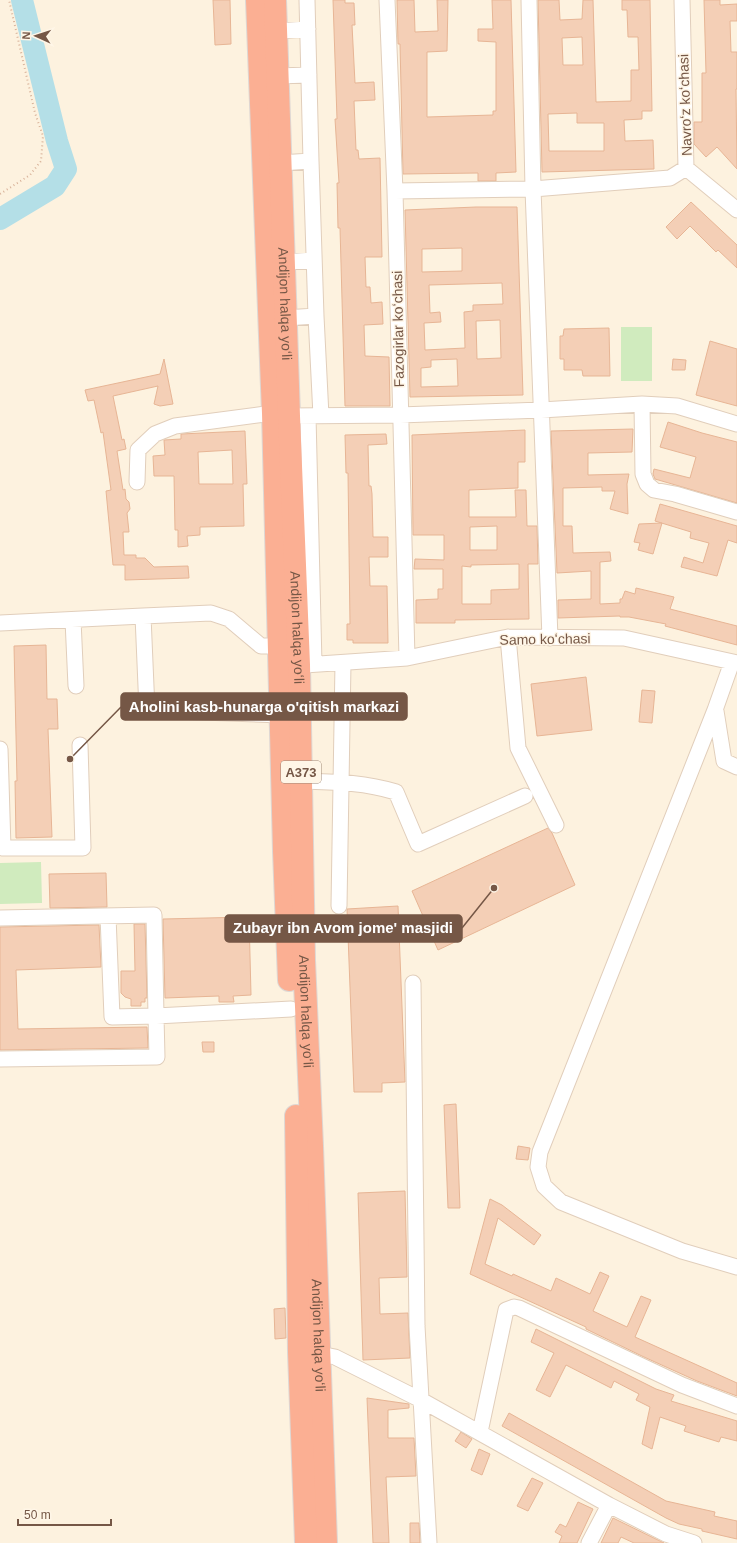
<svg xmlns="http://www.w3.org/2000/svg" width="737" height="1543" font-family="Arial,sans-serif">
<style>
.green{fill:#d0ebbe}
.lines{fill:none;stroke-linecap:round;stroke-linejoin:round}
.river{stroke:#b4dfe7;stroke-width:22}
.building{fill:#f4cfb6;stroke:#e7b595;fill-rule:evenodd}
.minor-casing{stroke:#e1cebb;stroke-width:17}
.highway-casing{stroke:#ded7d3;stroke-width:24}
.path{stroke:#d8b299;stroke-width:2;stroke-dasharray:1 3;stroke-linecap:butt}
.minor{stroke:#fff;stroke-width:15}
.highway{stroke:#fbaf93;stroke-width:22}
.labels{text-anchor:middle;stroke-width:3;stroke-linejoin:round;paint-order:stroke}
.shield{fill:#fff6e7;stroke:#9e8776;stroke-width:1}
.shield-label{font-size:13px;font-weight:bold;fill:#755746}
.street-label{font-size:14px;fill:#755746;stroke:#fff6e7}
.leader{fill:none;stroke:#755746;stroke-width:1.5}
.callout-dot{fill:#755746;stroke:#fff6e7;stroke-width:1.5}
.callout{fill:#755746;stroke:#755746;stroke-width:1.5}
.callout-label{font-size:15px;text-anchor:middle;font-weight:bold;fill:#fff}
</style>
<rect width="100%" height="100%" fill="#fdf2df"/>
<!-- green -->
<path class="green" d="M621 327H652V381H621Z
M41 862 42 903 0 904V863Z"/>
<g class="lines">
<!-- river -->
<path class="river" d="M0 219 55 186 66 169 57 141 22 0"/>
</g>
<!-- building -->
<path class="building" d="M213 0H230L231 44 215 45Z
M333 0H345V3H354L355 25H352L355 83 374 82 375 100 354 101 356 150H358L359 159 380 158 382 257H365L366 287H370L371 303 382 302 383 324 364 325 365 356 389 357 390 406H345L340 228H338L337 183H339L335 119H337Z
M397 0H414L415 32 438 31 437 0H448L447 51 427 52V117L493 115V111H496V42L478 41V29H493L492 0H511L516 172 496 173V181H478V173L403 174 400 44H398Z
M538 0H559L560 20 582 19 583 0H593L596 102 631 101V70H639L638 37H628L627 10H622V0H650L652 111H642V119L624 120 625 141 653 140 654 169 542 172ZM582 37 583 65H563L562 38ZM577 113V123H604V151H549L548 114Z
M704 0H720V5L737 4V21H730L731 52H737V89H736L737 169 717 147 706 157 694 144V122H702V73H706Z
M691 202 737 245V268L718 250 716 252 690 226 677 239 666 227Z
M476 207H517L523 395 410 397 405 210ZM462 248V271L422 272V249ZM502 283 503 304 473 305V311L464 312 465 348 425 350 424 323 441 322 440 312 430 313 429 285ZM500 320 501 358 477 359 476 321ZM457 359 458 386 421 387V368L431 367V360Z
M609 328 610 376H583L582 370H564V359H560V336H563L564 329Z
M710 341 737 349V406L696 395Z
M164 359 173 404 160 406 154 404 158 386 113 396 122 440 124 439 126 449 117 451 123 490 125 489 126 499 129 502 130 509 127 513 129 532H123L124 555H136V558H145L154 567 188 566 189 578 125 580V565H113L106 491 111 490 103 432 101 433 94 400 88 401 85 390 160 374Z
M673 359 686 360 685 370H672Z
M668 422 702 433 737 442V503L655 479 653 474 654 469 690 478 696 457 660 447Z
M633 429 632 452 588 453V475L629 474 627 484 628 514 610 509 615 491H602V487L563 488V526H572L573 553 610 552 611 561 600 562V604L620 603V599H622L625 591 635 594 636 588 674 597 670 609 737 626V645L665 626 666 624 629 617H620V616L558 618V600L591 599V571L557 573 551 431Z
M525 430V462H518V488L469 490V517H516L515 490H526L527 526H537L538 564H528L529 619 455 620V623H416V600L438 599V589H443V569H414L415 559 444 560V535H413L412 435ZM497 526V550H470V527ZM519 564V589L491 590V604H462V566L471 567V565Z
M245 431 247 484H243L244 526 200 527V535L187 536 188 546 178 547V530H175L174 476H154L153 456 165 455 164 440 181 439V434ZM232 450 233 484H199L198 452Z
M386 434 387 444 368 445 369 486H371L372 494 373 537H388V557H369L370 586H387L388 643H353V640H347V624H350L348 473H346L345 435Z
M660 504 737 526V543L728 540 717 576 681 567 684 557 703 563 709 543 690 538 691 532 655 521Z
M662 523 653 554 638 550 640 543 634 542 639 524Z
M46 645 47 699H57L58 729H48L52 837 16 838 15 781H17L14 646Z
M586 677 592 730 537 736 531 684Z
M642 690 655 691 652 723 639 722Z
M548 828 552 833 575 885 438 950 412 891Z
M106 873 107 907 50 908 49 874Z
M398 906 405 1082 382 1083V1092H354L347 909Z
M249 917 251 995 233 996 234 1002H219V996L165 998 163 919Z
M134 924H145L147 998H145V1002H141V1006H131V999L125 997 121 993V971H135Z
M99 925 101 967 16 970 18 1029 147 1027 148 1048 0 1050V927Z
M202 1042H214V1052H203Z
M456 1104 460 1208H448L444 1105Z
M518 1146 530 1148 528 1160 516 1159Z
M405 1191 407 1277 379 1278 380 1314 408 1313 410 1358 363 1360 358 1193Z
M490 1199 502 1205 541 1235 534 1245 498 1218 485 1264 512 1276 513 1274 551 1291 556 1278 590 1294 600 1272 609 1276 593 1311 627 1327 641 1296 651 1300 635 1337 737 1383V1396L697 1381 644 1357 586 1329V1327L470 1274Z
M285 1308 286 1338 275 1339 274 1309Z
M536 1329 656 1389 674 1395 671 1401 737 1421V1441L721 1437 719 1442 684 1431 686 1426 660 1417 652 1449 642 1444 650 1407 636 1400 639 1394 614 1381 611 1388 566 1365 550 1397 536 1390 554 1353 531 1342Z
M367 1398 409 1404V1408L388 1410V1438H414L416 1476 386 1477 389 1543H373Z
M509 1413 666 1501 715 1512 714 1516 737 1521V1539L702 1531V1529L679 1524 666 1518 502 1426Z
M461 1432 472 1439 466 1448 455 1441Z
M479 1449 490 1454 482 1475 471 1470Z
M532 1478 543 1483 528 1511 517 1506Z
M578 1502 593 1509 577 1543H559L562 1536 555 1532 560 1524 566 1527Z
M613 1518 664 1543H634L621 1537 618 1543H601Z
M410 1523H419L420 1543H410Z"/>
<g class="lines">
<defs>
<path id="minor" d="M387 0 395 191 407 658
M529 0 533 189 550 638
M682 0 686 168 737 210
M276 31 308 29
M277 76 309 75
M280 163 311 161 307 0
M395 191 533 189 670 178 686 168
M284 262 314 260
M316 316 321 416
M285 318 316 316 311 161
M642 404 643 474 647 484 654 490 675 494 737 512
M289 416 400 415 541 410 642 404 677 406 737 424
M308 416 314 664
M137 482 138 450 155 434 175 426 273 413
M73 620 76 686
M0 623 143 616
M508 637 518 748 556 825
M279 646H261L229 619 211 613 143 616 147 710 281 715
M732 662 715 710 540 1152 538 1167 544 1186 561 1202 682 1251 737 1267
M290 666 407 658 508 637 624 638 737 663
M716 711 724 761 737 767
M0 749 3 848H83L80 745
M301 781C334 782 363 782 396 792L418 844 525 796
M339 906 343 663
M0 918 154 915 156 1016 291 1009
M413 983 417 1326 429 1543
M0 1059 157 1057 156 1016 112 1017 108 916
M320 1354 335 1357 421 1400 609 1505 666 1534 694 1543
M480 1432 506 1310 514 1307 519 1308 682 1385 737 1406
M589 1543 609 1505"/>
<g id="highway">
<path d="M257 0 273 413 284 851 289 980"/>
<path id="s1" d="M275 0 289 416 299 665 304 960 312 1146 326 1543"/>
<path d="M296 1116 299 1352 306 1543"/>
</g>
</defs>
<!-- minor casing -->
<use href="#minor" class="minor-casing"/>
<!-- highway casing -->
<use href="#highway" class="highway-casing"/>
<!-- path -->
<path class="path" d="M0 194 30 175 41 161 43 136 35 113 9 0"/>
<!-- minor -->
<use href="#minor" class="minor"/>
<!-- highway -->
<use href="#highway" class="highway"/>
</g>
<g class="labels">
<!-- shield labels -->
<rect class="shield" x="281" y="761" width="40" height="22" rx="3"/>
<g class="shield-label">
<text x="301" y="777">A373</text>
</g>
<!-- street labels -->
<g class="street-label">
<text transform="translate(685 105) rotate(-92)" y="5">Navroʻz koʻchasi</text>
<text dy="5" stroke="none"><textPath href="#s1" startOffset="304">Andijon halqa yo‘li</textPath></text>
<text transform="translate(398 329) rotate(-91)" y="5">Fazogirlar koʻchasi</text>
<text dy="5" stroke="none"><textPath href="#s1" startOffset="628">Andijon halqa yo‘li</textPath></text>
<text transform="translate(545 639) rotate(-1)" y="5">Samo koʻchasi</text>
<text dy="5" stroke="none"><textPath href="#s1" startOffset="1012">Andijon halqa yo‘li</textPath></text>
<text dy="5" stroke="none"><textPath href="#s1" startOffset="1336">Andijon halqa yo‘li</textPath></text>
</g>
</g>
<!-- callouts -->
<path class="leader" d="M70 759L121 707M494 888L462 928"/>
<g class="callout-dot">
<circle cx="70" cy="759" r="4"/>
<circle cx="494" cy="888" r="4"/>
</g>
<g class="callout">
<rect x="121" y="693" width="286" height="27" rx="4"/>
<rect x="225" y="915" width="237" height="27" rx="4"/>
</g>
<g class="callout-label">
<text x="264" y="712">Aholini kasb-hunarga o'qitish markazi</text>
<text x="343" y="933">Zubayr ibn Avom jome' masjidi</text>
</g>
<!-- north arrow -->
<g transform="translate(36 36) rotate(273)" stroke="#fff6e7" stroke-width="3" paint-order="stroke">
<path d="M0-3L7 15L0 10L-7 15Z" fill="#755746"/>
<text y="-6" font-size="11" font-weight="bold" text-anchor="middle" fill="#755746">N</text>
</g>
<!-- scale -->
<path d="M18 1519v6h93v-6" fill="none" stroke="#755746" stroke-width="2"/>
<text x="24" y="1519" font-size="12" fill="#755746" stroke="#fff6e7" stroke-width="3" paint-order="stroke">50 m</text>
</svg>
